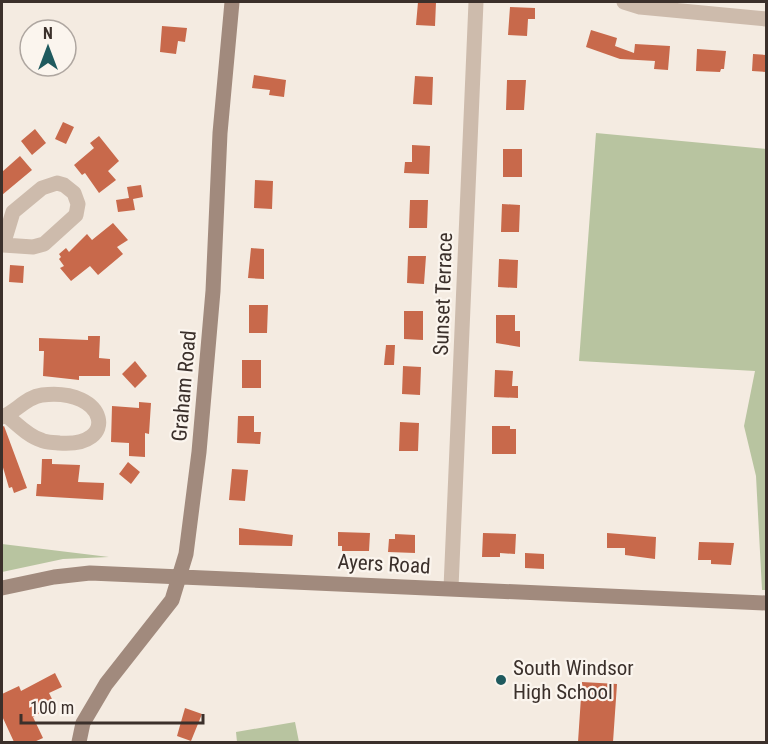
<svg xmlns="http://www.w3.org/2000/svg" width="768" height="744" font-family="'Roboto Condensed',sans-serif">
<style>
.green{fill:#b8c4a0}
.building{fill:#c8694b}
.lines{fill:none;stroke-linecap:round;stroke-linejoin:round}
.street{stroke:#cdbbac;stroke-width:15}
.secondary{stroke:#a18a7d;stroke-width:15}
.poi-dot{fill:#1f5a5e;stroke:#fbf5ee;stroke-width:2}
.labels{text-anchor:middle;stroke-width:4.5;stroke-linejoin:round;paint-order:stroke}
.street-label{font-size:21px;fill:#3b302b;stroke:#fbf5ee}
.poi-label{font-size:21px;fill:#3b302b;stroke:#fbf5ee;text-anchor:start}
</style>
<rect width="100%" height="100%" fill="#f4ebe1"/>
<!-- green -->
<path class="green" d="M596 133 766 149V590H762L756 476 744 426 755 371 579 361Z
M2 544 109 557 63 559 2 572Z
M295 722 299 742H237L236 732Z"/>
<!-- building -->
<path class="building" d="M418 2H436L435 26 416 25Z
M510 7 535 8V19H528L527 36 508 35Z
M162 26 187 28 185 42 178 41 176 54 160 52Z
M591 30 617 38 615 46 634 53 635 44 670 46 668 70 654 69 655 61 620 59 586 47Z
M697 49 726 51 724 69H721L720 72 696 71Z
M753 54 766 55V72L752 71Z
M254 75 286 80 284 97 269 95 270 90 252 88Z
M415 76 433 77 432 105 413 104Z
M507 80H526L524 110H506Z
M63 122 74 127 66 144 55 139Z
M35 129 46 143 32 155 21 141Z
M99 136 119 161 108 171 116 180 99 193 85 173 82 175 74 165 94 148 90 143Z
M412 145 430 146 429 174 404 173 405 162H412Z
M503 149H522V177H503Z
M20 156 32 170 2 195V172Z
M255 180 273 181 272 209 254 208Z
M141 185 143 197 133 199 135 210 118 212 116 200 129 198 127 187Z
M410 200H428L427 228H409Z
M502 204 520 205 519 232H501Z
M113 223 128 240 117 247 123 254 98 275 90 266 71 281 60 268 64 266 59 259 61 257 59 254 66 248 69 252 87 234 92 240Z
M251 248 264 249V279L248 278Z
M408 256H426L424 284 407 283Z
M499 259 518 260 517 288 498 287Z
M10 265 24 266 23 283 9 282Z
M249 305H268L267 333H249Z
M404 311H423V340L404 339Z
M496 315H515V331H520V347L496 343Z
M88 336H100L99 358 110 359V376H79V380L43 376 44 351H39V338L88 340Z
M386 345H395L394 365H384Z
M242 360H261V388H242Z
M135 361 147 376 135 388 122 374Z
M403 366 421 367 420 395 402 394Z
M495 370 513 371 512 386H518V398L494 397Z
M139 402 151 403 149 434 145 433V457L129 456V443L111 442 112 406 139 408Z
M238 416H254V432H261L260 444 237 443Z
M400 422 419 423 418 451H399Z
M4 426 27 488 14 493 12 487 9 488 2 464V427Z
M492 426H510V429H516V454H492Z
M42 459H52V464L80 465 78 482 104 483 103 500 36 496 37 484H41Z
M128 462 140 472 131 484 119 474Z
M232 469 248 470 245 501 229 500Z
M239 528 293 535 292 546 239 545Z
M338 532 370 533 369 551H342V546H338Z
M483 533 516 534 515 554 500 553V557H482Z
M607 533 656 537 655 559 625 555V548H607Z
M395 534 415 535V553L388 552 389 539H395Z
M699 542 734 543 731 565 711 564V560H698Z
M525 553 544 554V569L525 568Z
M55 673 62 687 49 693 53 701 38 708 40 713 33 717 43 738 34 742H14L2 716V694L19 686 21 691Z
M582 682 617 684 613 742H578Z
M185 708 202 714 191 741 177 736Z"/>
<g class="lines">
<!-- street -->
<path class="street" d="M624 2 640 7 766 19
M2 245H3L33 247 44 244 76 215 78 204 74 193 64 185 57 183 42 188 13 212 3 245
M2 417C16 412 26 397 42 395 108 387 120 448 59 443 53 442 46 443 41 440 28 436 17 424 7 416
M451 588 476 2"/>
<!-- secondary -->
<path class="secondary" d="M2 588 54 577 90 573 766 603
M79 742 83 723 106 684 172 600 186 554 199 452 213 291 220 133 232 2"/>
</g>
<!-- markers -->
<circle class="poi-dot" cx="501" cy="680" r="6"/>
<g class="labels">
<!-- street labels -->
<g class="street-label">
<text transform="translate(443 294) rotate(-88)" y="7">Sunset Terrace</text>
<text transform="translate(184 386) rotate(-85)" y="7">Graham Road</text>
<text transform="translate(384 564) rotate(3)" y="7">Ayers Road</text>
</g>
<!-- poi labels -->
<g class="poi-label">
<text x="513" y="675">South Windsor<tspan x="513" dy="24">High School</tspan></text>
</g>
</g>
<!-- border -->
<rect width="768" height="744" fill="none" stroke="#3b302b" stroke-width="6"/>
<!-- north arrow -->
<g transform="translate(48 48)"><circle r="28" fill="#fbf5ee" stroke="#aea6a0" stroke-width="1.5"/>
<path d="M0-4.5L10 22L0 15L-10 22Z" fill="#1f5a5e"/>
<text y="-9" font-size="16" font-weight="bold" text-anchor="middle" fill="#3b302b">N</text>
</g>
<!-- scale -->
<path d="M21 714v9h182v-9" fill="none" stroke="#3b302b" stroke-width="3"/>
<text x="30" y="714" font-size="18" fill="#3b302b" stroke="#fbf5ee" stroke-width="4.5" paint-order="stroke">100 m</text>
</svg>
